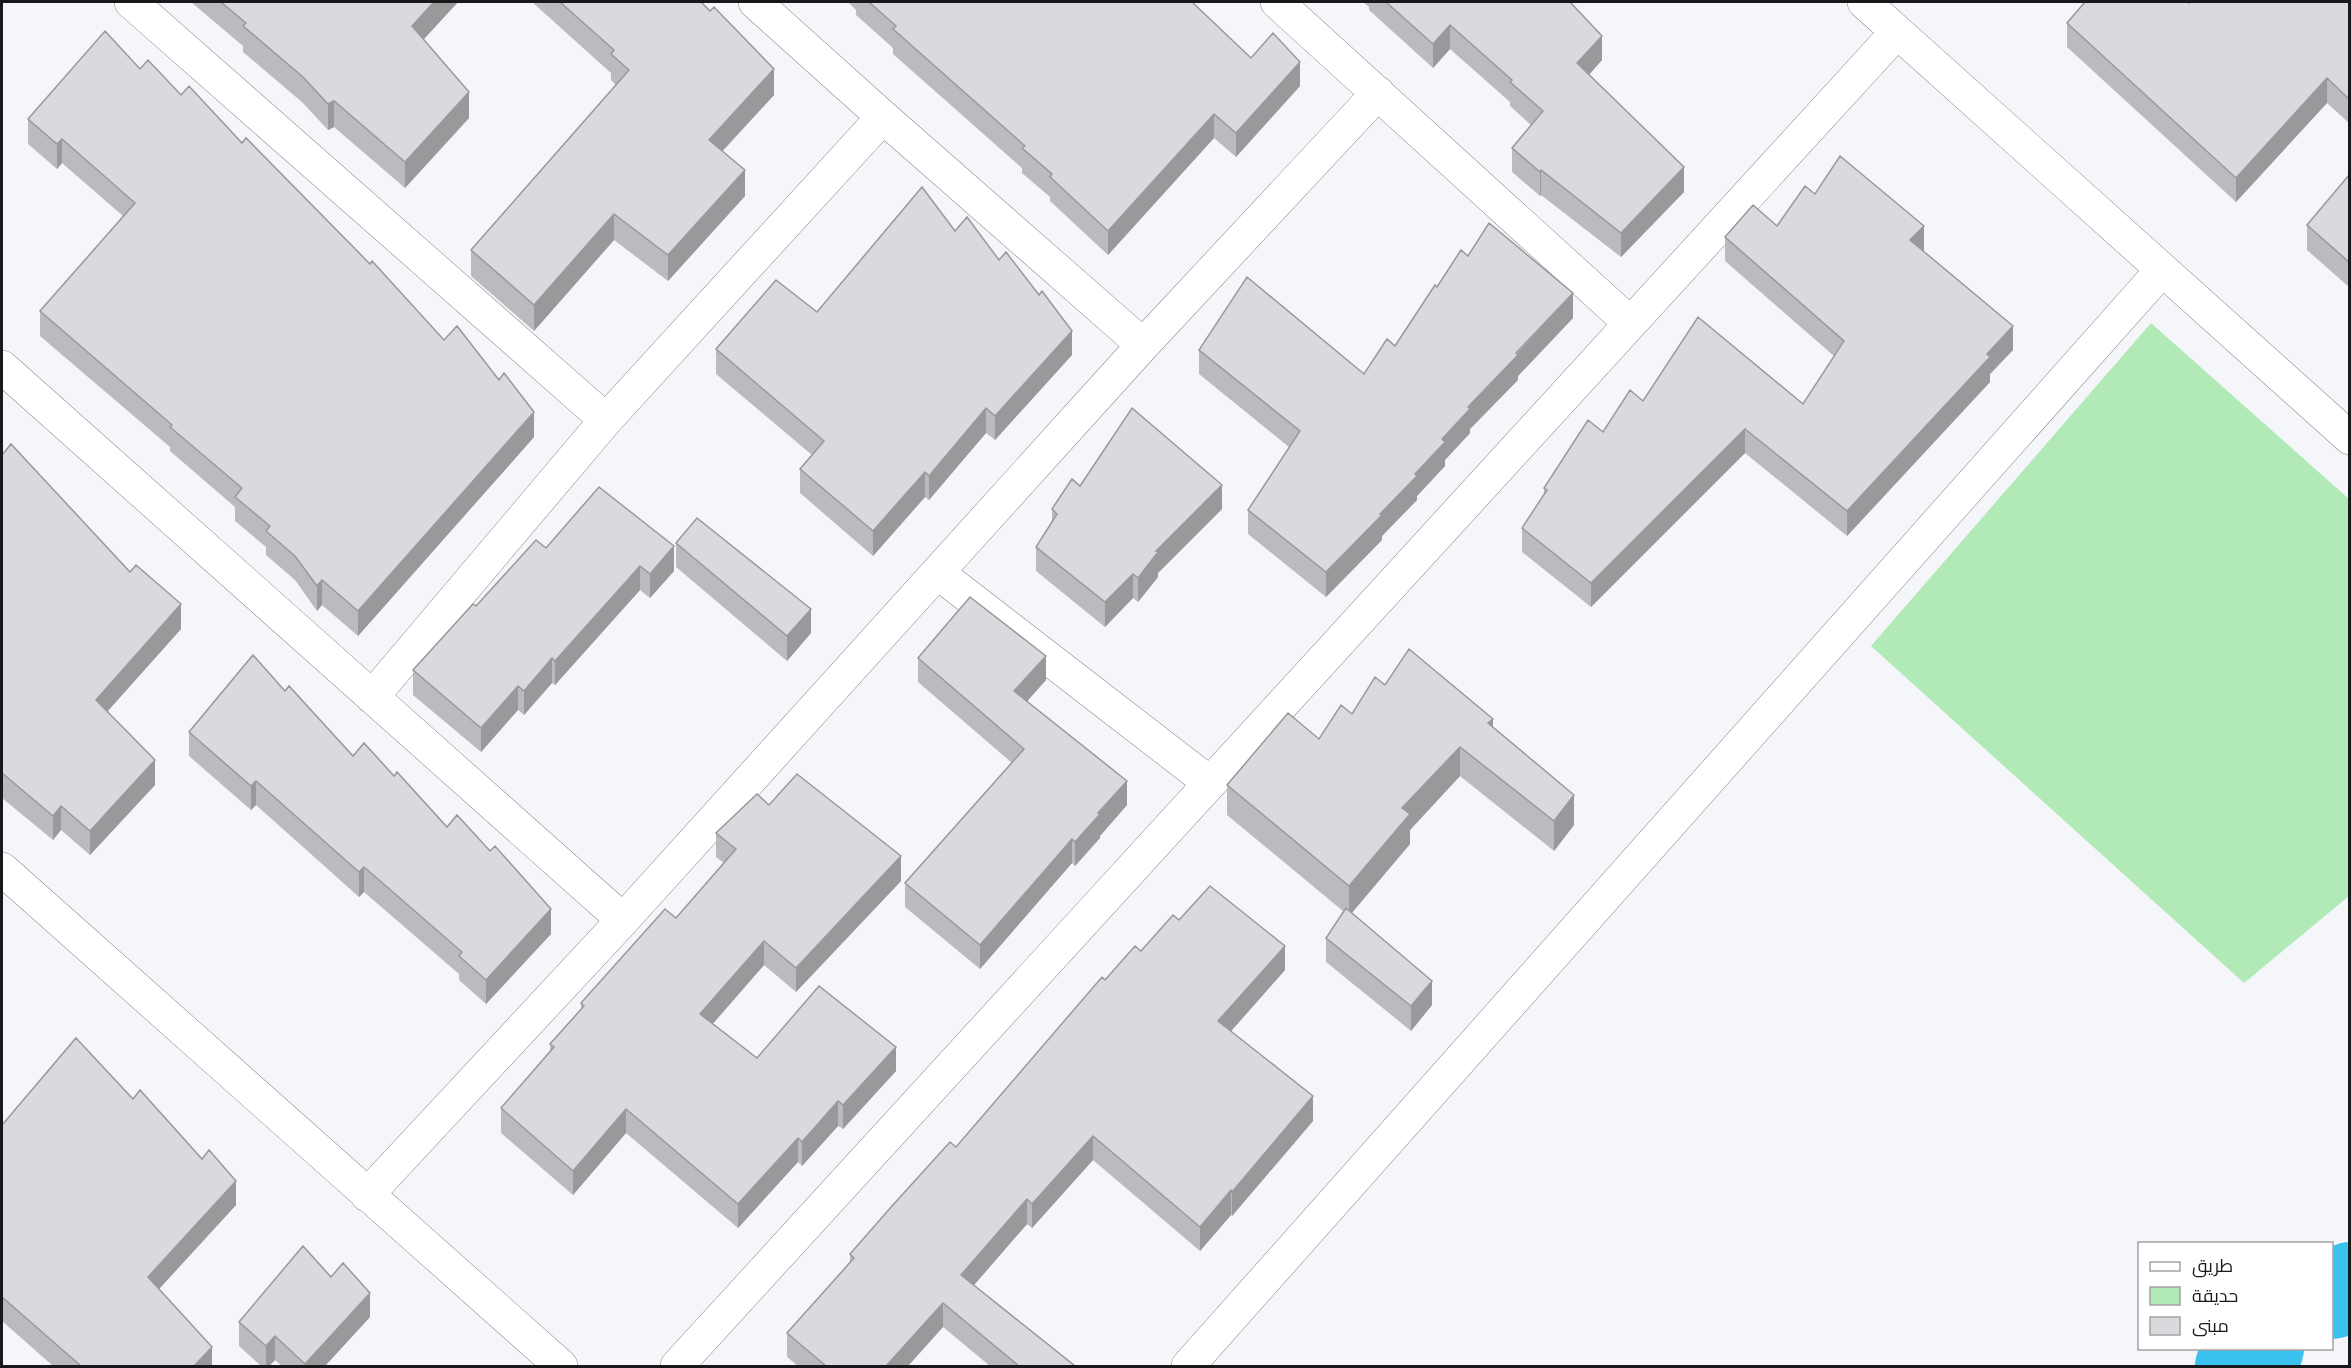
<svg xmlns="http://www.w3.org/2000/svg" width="2351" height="1368" font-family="'Alegreya Sans',Cairo,sans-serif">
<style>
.green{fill:#b1e9b7}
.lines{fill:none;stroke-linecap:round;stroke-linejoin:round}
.river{stroke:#3ac1ed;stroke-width:84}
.minor-casing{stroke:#888a8d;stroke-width:34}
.minor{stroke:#fff;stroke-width:33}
.wall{fill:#bbbbbf}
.shaded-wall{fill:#98999b}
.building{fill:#d9dade;stroke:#98999b;stroke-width:1.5}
</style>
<rect width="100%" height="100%" fill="#f5f6fa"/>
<!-- green -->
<path class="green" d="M2151 323 2349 499V896L2244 983 1871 646Z"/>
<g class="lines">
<!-- river -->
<path class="river" d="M2332 1297 2350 1284
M2237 1366 2262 1348"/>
<defs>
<path id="minor" d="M131 2 606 420
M755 2 883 117 1143 345
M1277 2 1630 323
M1864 2 2350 438
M2 367 623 920
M938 573 1210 783
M372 697 606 420 883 117
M2 869 561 1366
M367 1195 623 920 1143 345 1378 93
M677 1366 1897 32
M1188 1366 2162 270"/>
</defs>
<!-- minor casing -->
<use href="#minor" class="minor-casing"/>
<!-- minor -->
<use href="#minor" class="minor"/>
</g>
<!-- wall -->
<path class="wall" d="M191 2H458L423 40 469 118 405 188 334 127 328 130 303 103 243 52V46Z
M532 2H701L774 95 723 151 745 196 668 281 614 240 534 331 471 276V250L616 85 611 80V73Z
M848 2H1192L1251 58 1300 86 1236 157 1214 138 1108 255 1050 201V197L1022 173V168L893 54V48L856 15V10Z
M1363 2H1570L1602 60 1589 75 1684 192 1621 257 1541 195 1540 196 1512 172V148L1531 125 1510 106V102L1450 49 1433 68 1369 10V7Z
M2349 2V123L2327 103 2236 202 2067 47V23L2189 3Z
M140 69 181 95 242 143 444 340 534 437 358 636 322 605 317 611 295 580 266 555V547L235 521V507L170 451V447L40 336V311L123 216 62 163 57 169 28 144V119Z
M2349 176V287L2307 250V225Z
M1815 194 1924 250 1923 251 2013 350 1990 374V382L1847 536 1745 453 1591 607 1522 552V528L1544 494V488L1603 432 1643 401 1803 404 1834 356 1725 261V237L1777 226Z
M955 231 1072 355 995 440 986 433 929 500 925 497 873 556 800 493V469L812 455 716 374V349L817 312Z
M1437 287 1573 318 1518 376V380L1470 429V433L1445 460V466L1417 496V500L1382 536V540L1326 597 1248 534V510L1289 447 1199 374V350L1364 374 1395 346Z
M2 455 130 572 181 629 108 711 155 785 90 855 61 830 53 840 2 798Z
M1080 486 1222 509 1158 573V577L1138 602 1133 598 1105 627 1036 571V547L1052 522V509Z
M676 543 811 633 787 661 676 567Z
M546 548 674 571 650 598 640 590 555 685 552 683 524 715 518 710 481 752 413 695V670L476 606Z
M918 658 1046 680 1027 701 1127 805 1100 836V838L1075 866 1072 863 980 969 905 907V883L1012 763 918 682Z
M1385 685 1493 727 1574 825 1554 851 1460 776 1410 830V844L1352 913 1432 1005 1411 1031 1326 962V938L1343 911 1227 815V785L1319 739 1352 714Z
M285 691 353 756 394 776 447 827 551 934 486 1004 459 980V974L364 892 359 897 256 805 251 810 189 756V732Z
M769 805 901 881 796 992 764 965 713 1024 757 1058 896 1071 843 1129 838 1126 802 1166 798 1162 738 1228 626 1133 573 1195 501 1133V1108L550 1051V1044L581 1010V1003L676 918 724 863 716 857V833Z
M1179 920 1285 970 1231 1031 1313 1121 1232 1216 1231 1215 1200 1251 1093 1160 1032 1228 1027 1224 974 1285 1076 1366H990L943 1327 908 1366H798L787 1357V1333L850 1263V1254L956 1147 1105 980Z
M133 1099 236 1205 159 1289 212 1366H53L2 1321V1125Z
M370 1317 325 1366H282L275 1360 269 1366H261L239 1346V1322Z"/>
<!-- shaded-wall -->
<path class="shaded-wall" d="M434 2H458L412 52V26Z
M1450 25V49L1433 68V44Z
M1602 36V60L1577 88V63Z
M1300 62V86L1236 157V133Z
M774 69V95L709 165V140Z
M2327 78V103L2236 202V178Z
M469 92V118L405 188V162Z
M334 101V127L328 130V104Z
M1214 114V138L1108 255V231Z
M62 139V163L57 169V144Z
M1684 167V192L1621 257V233Z
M745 170V196L668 281V255Z
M1541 170V195L1540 196V172Z
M614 214V240L534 331V305Z
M1924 226V250L1910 265V240Z
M1573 293V318L1518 376V380L1470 429V433L1445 460V466L1417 496V500L1382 536V540L1326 597V572L1380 514 1415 474 1468 407Z
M2013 326V350L1990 374V382L1847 536V511L1987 354Z
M1072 331V355L995 440V416Z
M986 408V433L929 500V476Z
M534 412V437L358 636V611Z
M1745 429V453L1591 607V583Z
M925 472V497L873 556V531Z
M1222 485V509L1158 573V577L1138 602V578L1156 551Z
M674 546V571L650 598V574Z
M640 566V590L555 685V661Z
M1133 574V598L1105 627V602Z
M322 580V605L317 611V586Z
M181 604V629L96 724V700Z
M811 609V633L787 661V636Z
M1046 656V680L1014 716V691Z
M552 658V683L524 715V691Z
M518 686V710L481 752V728Z
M1493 719V748L1488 723Z
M1460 747V776L1410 830V844L1349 916V886L1402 808Z
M155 760V785L90 855V831Z
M256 781V805L251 810V786Z
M1127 781V805L1100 836V838L1075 866V842L1098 813Z
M1574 795V825L1554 851V821Z
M61 806V830L53 840V816Z
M1072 839V863L980 969V945Z
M901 856V881L796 992V968Z
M364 867V892L359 897V872Z
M551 909V934L486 1004V980Z
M764 941V965L700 1038V1014Z
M1285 946V970L1218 1046V1021Z
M1432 981V1005L1411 1031V1006Z
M896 1047V1071L843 1129V1105Z
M1313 1096V1121L1232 1216V1192Z
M838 1101V1126L802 1166V1142Z
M626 1109V1133L573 1195V1171Z
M1093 1136V1160L1032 1228V1204Z
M798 1138V1162L738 1228V1204Z
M236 1181V1205L148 1301V1277Z
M1231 1190V1215L1200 1251V1227Z
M1027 1199V1224L961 1300V1275Z
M370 1293V1317L325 1366H305V1364Z
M943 1303V1327L908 1366H886Z
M275 1336V1360L269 1366H266V1346Z
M212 1347V1366H194Z"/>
<!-- building -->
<path class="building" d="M221 2H434L412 26 469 92 405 162 334 101 328 104 303 77 243 26 246 23Z
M560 2H701L710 11 714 7 774 69 709 140 745 170 668 255 614 214 534 305 471 250 629 70 611 54 614 50Z
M869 2H1192L1251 58 1273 33 1300 62 1236 133 1214 114 1108 231 1050 177 1052 174 1022 148 1025 146 893 29 896 26Z
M1386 2H1570L1602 36 1577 63 1684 167 1621 233 1541 170 1540 172 1512 148 1543 111 1510 82 1512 80 1450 25 1433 44Z
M2085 2H2187L2189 3 2191 2H2349V99L2327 78 2236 178 2067 23Z
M105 31 140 69 148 60 181 95 189 86 242 143 246 138 370 264 372 261 444 340 457 326 499 380 504 373 534 412 358 611 322 580 317 586 295 556 266 531 270 526 235 497 242 488 170 427 172 425 40 311 135 203 62 139 57 144 28 119Z
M1840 156 1924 226 1910 240 2013 326 1987 354 1990 357 1847 511 1745 429 1591 583 1522 528 1547 490 1544 488 1588 420 1603 432 1630 390 1643 401 1698 317 1803 404 1844 341 1725 237 1753 205 1777 226 1805 186 1815 194Z
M2349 175V262L2307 225Z
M922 187 955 231 967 217 999 260 1006 252 1039 295 1042 291 1072 331 995 416 986 408 929 476 925 472 873 531 800 469 824 441 716 349 776 280 817 312Z
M1489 223 1573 293 1516 353 1518 355 1468 407 1470 409 1442 439 1445 442 1415 474 1417 476 1380 514 1382 515 1326 572 1248 510 1300 431 1199 350 1247 277 1364 374 1387 339 1395 346 1435 285 1437 287 1461 250 1468 256Z
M1132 408 1222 485 1156 551 1158 552 1138 578 1133 574 1105 602 1036 547 1057 514 1052 509 1072 479 1080 486Z
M11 444 130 572 136 565 181 604 96 700 155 760 90 831 61 806 53 816 2 773V455Z
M599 487 674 546 650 574 640 566 555 661 552 658 524 691 518 686 481 728 413 670 473 604 476 606 536 540 546 548Z
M697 518 811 609 787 636 676 543Z
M970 597 1046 656 1014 691 1127 781 1098 813 1100 814 1075 842 1072 839 980 945 905 883 1024 749 918 658Z
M1409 649 1493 719 1488 723 1574 795 1554 821 1460 747 1402 808 1410 814 1349 886 1227 785 1288 713 1319 739 1341 705 1352 714 1375 677 1385 685Z
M253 655 285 691 289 686 353 756 364 743 394 776 397 772 447 827 457 815 490 851 495 846 551 909 486 980 459 956 462 952 364 867 359 872 256 781 251 786 189 732Z
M797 774 901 856 796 968 764 941 700 1014 757 1058 819 986 896 1047 843 1105 838 1101 802 1142 798 1138 738 1204 626 1109 573 1171 501 1108 554 1047 550 1044 584 1006 581 1003 665 909 676 918 736 849 716 833 757 794 769 805Z
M1210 886 1285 946 1218 1021 1313 1096 1232 1192 1231 1190 1200 1227 1093 1136 1032 1204 1027 1199 961 1275 1075 1366H1019L943 1303 886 1366H826L787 1333 854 1258 850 1254 892 1206 950 1142 956 1147 1102 977 1105 980 1135 946 1141 951 1173 915 1179 920Z
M1346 908 1432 981 1411 1006 1326 938Z
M76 1038 133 1099 140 1090 202 1159 209 1150 236 1181 148 1277 212 1347 194 1366H81L2 1297V1125Z
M303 1246 331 1277 343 1263 370 1293 305 1364 275 1336 266 1346 239 1322Z"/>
<!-- border -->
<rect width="2351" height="1368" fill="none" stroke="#18191a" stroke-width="6"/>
<!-- legend -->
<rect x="2138" y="1242" width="195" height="108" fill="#ffffff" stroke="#a3a3a3" stroke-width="1.5"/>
<rect x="2150" y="1262" width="30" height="9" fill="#ffffff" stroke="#a3a3a3" stroke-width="1.5"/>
<text x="2192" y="1272" font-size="18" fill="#18191a">طريق</text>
<rect x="2150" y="1287" width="30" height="18" fill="#b1e9b7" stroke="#a3a3a3" stroke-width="1.5"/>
<text x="2192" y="1302" font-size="18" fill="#18191a">حديقة</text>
<rect x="2150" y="1317" width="30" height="18" fill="#d9dade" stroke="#a3a3a3" stroke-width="1.5"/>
<text x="2192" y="1332" font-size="18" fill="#18191a">مبنى</text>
</svg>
